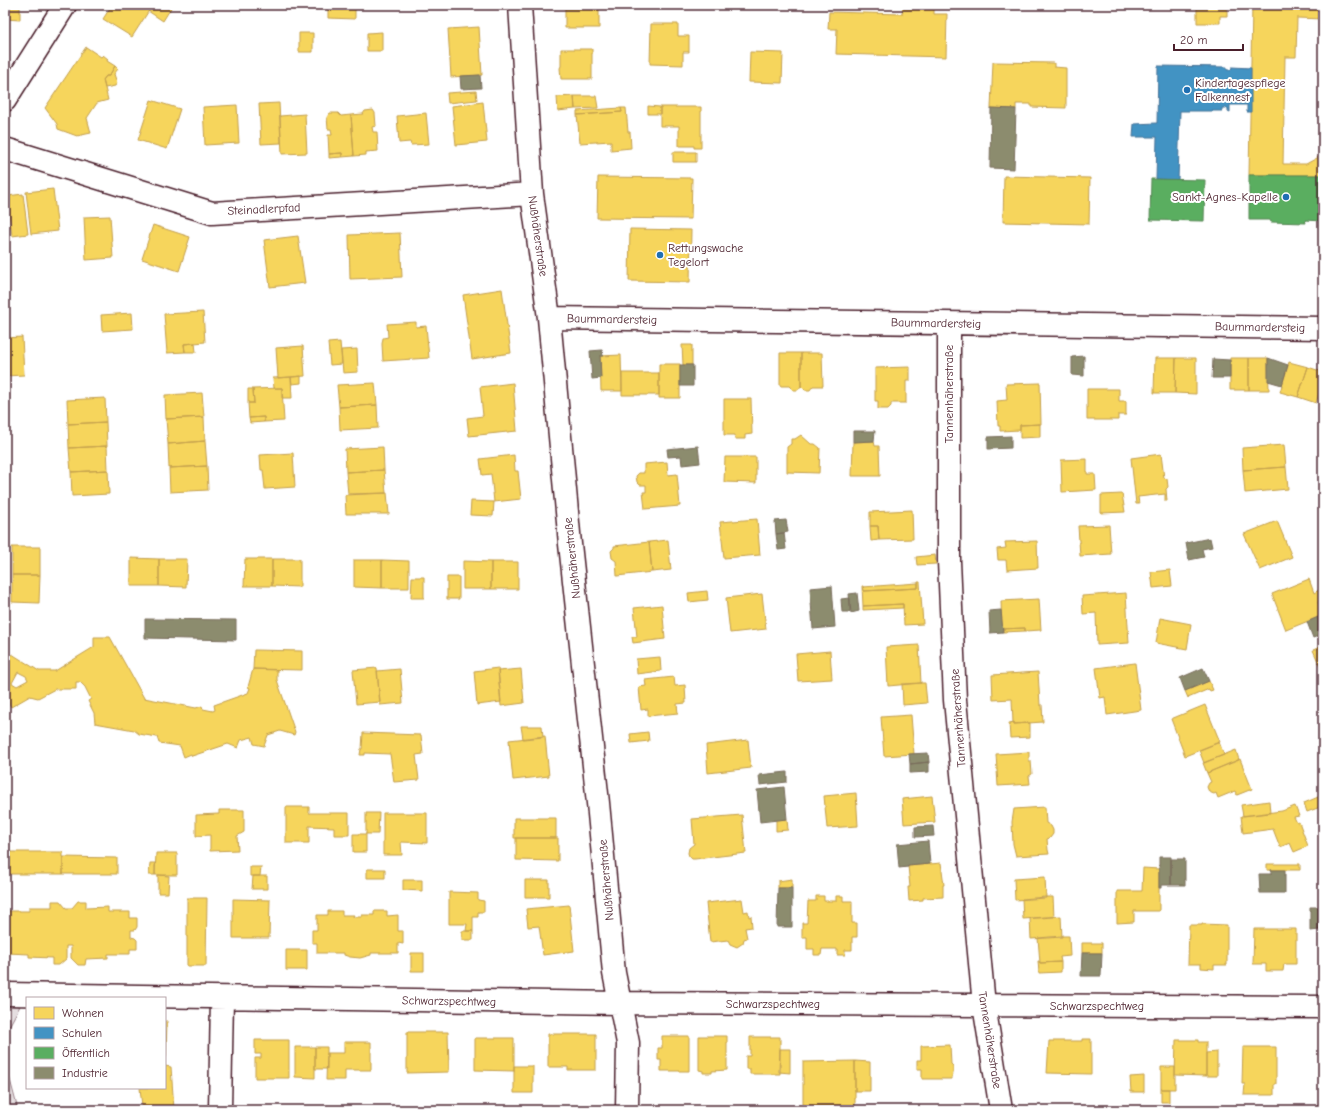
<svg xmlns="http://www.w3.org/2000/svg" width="1328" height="1115" font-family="'Comic Neue',sans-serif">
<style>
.green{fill:#e5dee0;stroke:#987e86}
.homes{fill:#f6d55c;stroke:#c29e4d;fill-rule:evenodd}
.schools{fill:#4393c3;stroke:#457095}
.public{fill:#5aae61;stroke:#558351}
.industry{fill:#8c8c6e;stroke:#786b5a}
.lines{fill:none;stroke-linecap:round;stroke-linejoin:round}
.street-casing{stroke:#4a1f2b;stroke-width:25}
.street{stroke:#fff;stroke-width:22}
.poi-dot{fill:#1f6fb2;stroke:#fff;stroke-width:1.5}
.labels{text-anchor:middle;stroke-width:4;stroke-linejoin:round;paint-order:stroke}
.poi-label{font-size:12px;fill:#4a1f2b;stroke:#fff;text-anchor:start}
.street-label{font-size:12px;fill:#4a1f2b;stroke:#fff}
</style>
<rect width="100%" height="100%" fill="#fff"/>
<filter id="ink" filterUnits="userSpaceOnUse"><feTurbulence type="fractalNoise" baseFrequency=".025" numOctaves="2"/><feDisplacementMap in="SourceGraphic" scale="8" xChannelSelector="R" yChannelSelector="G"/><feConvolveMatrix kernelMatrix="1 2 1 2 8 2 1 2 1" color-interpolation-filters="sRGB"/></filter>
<g filter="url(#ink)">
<!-- green -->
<path class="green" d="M5 1005 20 1006 5 1034Z
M5 1069 9 1076 18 1110H5Z"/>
<!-- homes -->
<path class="homes" d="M5 5H20V20L5 19Z
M112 5H144L150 9 132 37 103 19Z
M144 5H166L171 8 163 21 148 11 150 9Z
M328 5H355V19L328 18Z
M565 5H599V28H565Z
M903 5H934V14H947L946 57 836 54 837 29H828L829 12 902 14Z
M1197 5H1227V16H1220V23H1197Z
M1252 5H1323V19L1297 18 1296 57H1285L1283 164H1306L1319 157 1323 160V175H1249Z
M651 24H678V36H689V52H683V65L650 64Z
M479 27 482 75 451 77 448 29Z
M382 32V51H367V33Z
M299 33H313V52H299Z
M86 47 101 57 103 55 108 59 107 61 115 66 109 76H106L103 80 108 100 97 103 87 118 91 133 77 136 58 129 57 124 45 108Z
M561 49H592V79H561L560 68 561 66Z
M750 52 783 53 782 83 749 82Z
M993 62 1054 63V67L1066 68V108L1031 107V104H1016V109L991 108Z
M115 66 118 69 114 74 117 83 115 86 105 88 103 80 106 76H109Z
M476 91 477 100 448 103 447 93Z
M574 96 575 109 558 111 557 97Z
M574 96H596L598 108 575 109Z
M151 100 180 109 167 149 138 140Z
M483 102 487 142 456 145 452 106Z
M279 103 281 143 261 144 259 104Z
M237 105 239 143 205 145 203 107Z
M648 106 660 107V114H648Z
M660 107H701V148H694V146H679V126H660Z
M621 108H626L628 132H630L631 148 611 150V141L580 143 577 115 622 112Z
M621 108 622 112 577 115V111Z
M373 110 375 113 376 126 372 127 373 132H377L378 151 366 152V155L354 156 351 115 363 114 365 111Z
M330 113H338L341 116 351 115 354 156 342 157V153L329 154 328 135H332L331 129H328L327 117Z
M426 113 429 144 411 145 410 142 399 143 397 116Z
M305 114 307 153 282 154 280 116Z
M673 152H696V162H673Z
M342 153V157L329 158V154Z
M1004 176 1090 178 1089 224 1003 222Z
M598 177 692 178 691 219 597 218Z
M53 189 58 231 31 234 26 192Z
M23 194 28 234 12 236 7 196Z
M110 216 113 258 86 260 84 217Z
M153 225 190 237 179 271 142 259Z
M630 229 691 230 690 282 629 281Z
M400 233 402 277 350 279 349 235Z
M298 236 305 283 270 287 264 240Z
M502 289 511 353 472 359 463 295Z
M203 312 205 342 184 344 185 352 167 353 164 314Z
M132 313 133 329 102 331 101 315Z
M416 322V327L426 326 429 358 383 361 382 344 383 338 388 337 387 324Z
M22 337 24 375 5 376V338Z
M340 342 342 364 330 365 328 343Z
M195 343 196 352H185L184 344Z
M682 345H692V365H683Z
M303 346 305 376 278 378 276 348Z
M357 349 358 372 343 373 341 350Z
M780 353H801V386L798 390H793L789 386H780Z
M801 353H822L823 386H813L810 390H805L801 386Z
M621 355 622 391H601L600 356Z
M1155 358H1176L1175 393H1154Z
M1176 358H1196V394L1175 393Z
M1230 358H1249V390H1230Z
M1249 358H1268L1269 390H1249Z
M1289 362 1308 367 1298 397 1280 392Z
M659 364H680V398H659Z
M910 367V381H906V403H891V406L888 409H878V401H875V368Z
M1308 367 1323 372V381L1316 403 1298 397Z
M622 373H659V395H622Z
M301 376V383L292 384 291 377Z
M291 377 292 398H282V388H274L273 378Z
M375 383 377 405 339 407 337 385Z
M513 383 517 431 469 436 467 418 483 416 480 387Z
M1040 383 1041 424 1020 425V430L1000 431V426H998L997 401 1007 400 1006 384Z
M282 388 284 421 264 422V417L249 418 248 403H254L253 389Z
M248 389H253L254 403H248Z
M1087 389H1119V401H1126V415H1118V420H1087Z
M202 393 204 417 166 419 165 395Z
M105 398 106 422 68 424 67 400Z
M724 399H751L752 434 745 435V439H735V435H724Z
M377 405 378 428 340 430 339 407Z
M204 417 205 441 168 444 166 419Z
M264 417V422L250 423 249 418Z
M106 422 107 446 69 448 68 424Z
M1040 424V437L1020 438V425Z
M801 435 811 444H815L820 448 819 473 787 472V447L791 444V439H795Z
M205 441 207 466 169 468 168 444Z
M874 441 875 446H879L880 476H852L853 442Z
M1284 445 1286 467 1243 470 1242 448Z
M107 446 108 470 71 472 69 448Z
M383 447 384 470 346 472 345 449Z
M293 453 295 487 265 489 263 470H261L260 455Z
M1161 454 1164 478 1167 479 1168 487 1166 489 1167 501H1165V494L1138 497 1139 504H1136L1131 458Z
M514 455 515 471H518L521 499 494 502 491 474 482 475 480 459Z
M725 457H756V483L724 482Z
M1087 459V474H1095L1096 490 1062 492 1061 460Z
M667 462 668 475 677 474 680 506 645 509 643 492H646V485H640L637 482 636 476 639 473H644V464Z
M207 466 208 490 170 492 169 468Z
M1286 467 1288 489 1245 493 1243 470Z
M108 470 109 494 72 496 71 472Z
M384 470 386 493 348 494 346 472Z
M387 493 389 514H346L345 495Z
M1122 494 1125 512 1101 513V495Z
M471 501 494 502 493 516 470 515Z
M912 510 913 539 879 540 878 526H870V512Z
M757 519 760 555 724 558 720 522Z
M1277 521 1292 557 1260 570 1244 534Z
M1109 525 1111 554 1080 556 1078 526Z
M870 526H878L879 540 871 541Z
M668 540 671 570 652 572 649 542Z
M1037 541 1038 568 1007 570 1006 560H998L997 549 1006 548 1005 542Z
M649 542 652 572 617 576 616 561 612 558 611 551 614 548V546Z
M12 547H40V575H12Z
M935 555 936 564 917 565 916 557Z
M131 558 159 559V586H131Z
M159 559H187L186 587 159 586Z
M245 559H272V586H244Z
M272 559H300V587L272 586Z
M354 560H382V588L354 587Z
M382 560 409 561V588H382Z
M463 561 491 562V589H463Z
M491 562H518V589H491Z
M1170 570 1172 586 1153 588 1151 572Z
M12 575H40L39 603 12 602Z
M412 577H424V598H411Z
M447 577H459V599H447Z
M1309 579 1314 593 1319 590 1323 600 1318 602 1323 615 1286 630 1272 594Z
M918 582H920L923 624 904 625 903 604 863 606 862 586H863L864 591 918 588Z
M918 583V588L864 591 863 587Z
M707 591 708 600 689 602 688 593Z
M1126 593 1129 643 1097 645 1096 613 1083 614 1082 596Z
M762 594 766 629 730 633 726 598Z
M1039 599 1041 630 1025 631V628L1002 629 1001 601Z
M903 604V608L863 610V606Z
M662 605 665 639 633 643 632 637H637L634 608Z
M1160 618 1191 624 1187 649 1156 643Z
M1025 628V631L1003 632 1002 629Z
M94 637H110L144 698 196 708 202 706 203 709 213 711 215 710 214 705 248 693 250 688 248 687 253 669 277 670V680L295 732 294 735 280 731 268 735 264 746 254 744 252 737 241 740 238 748 228 744 192 756 191 754 184 757 180 746 159 743 157 737 139 734 134 730 95 723 94 713 88 701 91 699 85 687 80 682H76V689H55L38 698 30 696 11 707 5 695V666L12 654 39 671H55L94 647ZM18 672 26 676 28 680 17 686 12 683Z
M919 645 921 683 888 686 886 647Z
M1323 646V673L1313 650Z
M254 650 302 651V670L253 669Z
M830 651 832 679 798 681 796 654Z
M660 657 661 671 637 674 636 659Z
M1135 663 1141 710 1107 715 1105 697 1100 698 1096 668Z
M377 668 380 702 356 704 353 670Z
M498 668 501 702 477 705 474 671Z
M400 669 403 703 380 705 377 671Z
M521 669 524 703 501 706 498 671Z
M1038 672 1040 705H1042L1043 722 1014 724V722L1013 723 1012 699 993 700 992 675Z
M674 677 675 686 685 685 686 703 677 704 678 713 648 716V709L641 710 639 687 646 686 645 680Z
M1209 681 1213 690 1210 691 1209 689 1188 698 1185 691Z
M921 683H925L927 703 903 705 902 684Z
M1205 705 1220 742 1185 756 1171 719Z
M911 715 914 754 884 756 881 717Z
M1014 722V724L1030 723V737L1010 738 1009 723Z
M521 726H542L543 737 523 739Z
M648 732 649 741 631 743 630 734Z
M363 733 421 735 423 754 416 755 419 780 394 782 390 754 365 753V755H360L361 749H362Z
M545 736 549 776 513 780 509 740Z
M748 740 751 768 708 773 706 745Z
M1219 742 1224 755 1204 763 1199 750Z
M1236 750 1239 760 1207 773 1203 763Z
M1029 752V761H1031L1032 774 1029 776 1030 784 998 786 996 754Z
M1240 759 1252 789 1237 795 1235 791 1218 798 1216 793 1214 794 1209 792 1207 787 1209 783 1211 782 1207 773Z
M856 793 858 826 827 828 824 796Z
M1323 795V806L1307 812 1304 803Z
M932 796 935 822 904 824 902 799Z
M1269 801 1270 813 1243 816 1241 805Z
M1295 806 1299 816 1294 817 1297 823 1299 822 1308 846 1294 852 1290 843 1280 847 1273 829 1243 833 1241 816 1282 811Z
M286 807H309V813H349V835H334V827L309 826V843H286Z
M1045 807 1046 823 1051 826 1053 830V834L1050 838 1047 839 1048 850 1049 854 1016 856 1013 844 1012 822 1014 809Z
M5 808H8L7 815H6V830H8L7 855H5V861Z
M219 810H244V832L237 836 238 850 210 851V835L196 836V815L219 814Z
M366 813H379L378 834H366Z
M383 813H427V843L401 842 402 855H383Z
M742 815 746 853 695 859H692L689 856 688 853 689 848 694 844 692 819Z
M514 818H556V838H514Z
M787 819 788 830 776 831V820Z
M353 834H366V852H353Z
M516 838H558V861L516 860Z
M8 852H63V874H5V855H7Z
M156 853H177V875H155Z
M63 857 117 858V874H63Z
M150 863H155V875H149Z
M941 863 944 885H943V897L923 898V900L909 901 908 887H910L908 866Z
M1267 864H1300V870H1267Z
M250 867H261L260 876H250Z
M1143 868 1159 869V911H1134V922L1117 923V891H1142Z
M367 869H385V878H367Z
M158 875 169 876 168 893H158Z
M253 876H267V889H252Z
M1045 877 1046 898 1015 900 1014 879Z
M792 879V888H778V881Z
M403 880H422V891L403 890Z
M525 880H549V897H525Z
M449 892 478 893V900L484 901V912H478V917H473V931H466L467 924H449Z
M816 896H824V901H836V896H843V901H852V923H857V937H852V950H845V955H837V949H822L821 955H814V949H807V937H802V923H807L808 901H816Z
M1046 897H1053L1054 917 1023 919 1022 899Z
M187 898H207L206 966H187Z
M233 899 270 900 269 938H233Z
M742 899 744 912 748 911 749 917 751 916 752 927 745 928 747 938 744 939 743 943 737 947 730 944 728 940 710 942 706 903Z
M52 901H60L66 908H72L78 901H86V908L108 907V912H130V918H137V927L135 930H131V937L135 938 137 940V949H130V954H108V958L86 959 85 965H78L71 958V946H66V959L59 965H52V958L29 957V954L7 953V948H5V937H7V929H5V918H7V911H29V907H52Z
M569 905 574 951 543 955 539 926 528 927 526 909Z
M328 911H342V915H354L353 917H362V915H374V911H387V916L398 915V931H403V944L398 943V953H371V955L360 958 350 957 344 955V953H317V943H312V930H317V915H328Z
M1061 916 1062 937 1031 939 1030 918Z
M1202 924 1227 925V965H1214V969L1201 968V964H1188L1189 925H1202Z
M1254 929H1296V964H1284L1283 971H1266V964H1253Z
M462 931H473V940H462Z
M1062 936H1069L1070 956 1060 957 1061 962 1040 963 1038 938Z
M1082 943H1102V953H1082Z
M286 950H307V970H286Z
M411 953H424V971H411Z
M1038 961H1039L1040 963 1061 962V972L1039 973Z
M165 1021H167L166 1057H165Z
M407 1032H448L449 1072 407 1073Z
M548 1034H596V1070H568V1067H548Z
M662 1036H689V1071H661V1060H658V1048H662Z
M699 1036H727V1070L712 1071V1073H703V1071L699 1070Z
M750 1037H780V1074H750V1069H746V1056H750Z
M475 1038H514V1071L475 1070Z
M1082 1039H1091V1074L1047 1073 1049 1041H1082Z
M255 1040H289V1078H255V1058H261V1054H255Z
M1176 1040H1198V1042H1206V1076L1175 1075Z
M344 1042H371V1070H345V1080H326L327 1053H344Z
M950 1045 951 1064 953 1066V1074L952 1076V1079H922V1069H917V1060H921V1046Z
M295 1047H315V1078L295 1077Z
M315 1047H327V1069H315Z
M1243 1047H1276V1084H1274V1095H1244L1245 1084H1242Z
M780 1049H790V1073L779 1072Z
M1217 1052V1076H1206V1053Z
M855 1061V1110H836V1108H803V1062Z
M855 1061 870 1062V1091H855Z
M165 1066 171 1067 174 1109 184 1108V1110H149V1107L142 1106 140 1088H165Z
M514 1066H533V1093H514Z
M1161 1067H1175V1089H1161Z
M1144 1076V1092H1131L1130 1077Z
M1161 1089H1169V1102H1161Z"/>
<!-- schools -->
<path class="schools" d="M1158 66 1227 67V70H1231L1232 67 1251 68V112H1247V105H1230V112L1228 111V108H1222V111H1180L1178 180 1156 179 1157 137H1133L1134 124 1157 123Z"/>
<!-- public -->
<path class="public" d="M1249 175H1323V221L1305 220 1306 223 1271 222 1270 220H1249Z
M1151 179 1205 180 1204 221 1150 220Z"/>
<!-- industry -->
<path class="industry" d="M480 75 481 88 461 89 460 76Z
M991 108 1016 109 1014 169 990 168Z
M602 350 603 356H600L601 378 592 379 590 351Z
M1084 356V376L1072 375V357Z
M1268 358 1288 365 1282 385 1268 381Z
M1213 359 1230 360V378H1212Z
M680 365H693V386H680Z
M853 431H875L874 441 853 442Z
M1011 436V448L988 449V437Z
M698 446 700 463 682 465 681 456 668 457 667 449Z
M786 520 788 532 776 534 775 521Z
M784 533 786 549 778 550 776 534Z
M1210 538 1212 547 1202 549 1204 557 1189 560 1186 543Z
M832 586 835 627 813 629 810 588Z
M857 593 859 611 851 613 849 594Z
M850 598V612H842L841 599Z
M1001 610 1003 632 990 633 989 611Z
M1323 615V634L1313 638 1307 622Z
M145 619 236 620V640L145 638Z
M1203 668 1209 681 1185 691 1180 678Z
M928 753 929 762 910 764 909 754Z
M929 762V772L910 773V764Z
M787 772V782L760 785 759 775Z
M784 787 787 819 760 822 757 790Z
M933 826 934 836 915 837V827Z
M928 841 930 864 908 866V867L899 868 897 844Z
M1159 857H1171V885H1161V888H1159Z
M1171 859H1185V885H1171Z
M1271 870H1285V893H1260L1259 874H1271Z
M778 888H792V927H777Z
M1310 907H1320V930L1310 931Z
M1082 953H1102L1101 976H1081Z"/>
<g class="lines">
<defs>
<path id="street" d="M520 5 532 194 549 318 570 544 598 803 614 973 628 1043 627 1110
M5 100 65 5
M5 149 212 213 532 194
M549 318 1323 328
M949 324V561L955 700 984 1005 1001 1110
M5 994 620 1003 1323 1007
M220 1110 222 998"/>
</defs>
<!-- street casing -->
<use href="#street" class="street-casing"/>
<!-- street -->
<use href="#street" class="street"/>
</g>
</g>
<!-- markers -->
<g class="poi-dot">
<circle cx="1187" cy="90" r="4"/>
<circle cx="1286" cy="197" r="4"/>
<circle cx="660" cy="255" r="4"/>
</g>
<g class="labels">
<!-- poi labels -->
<g class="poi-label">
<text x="1195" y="87">Kindertagespflege<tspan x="1195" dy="14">Falkennest</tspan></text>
<text x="1278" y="201" text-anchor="end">Sankt-Agnes-Kapelle</text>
<text x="668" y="252">Rettungswache<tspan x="668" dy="14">Tegelort</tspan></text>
</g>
<!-- street labels -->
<g class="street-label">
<text transform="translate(264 209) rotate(-3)" y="4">Steinadlerpfad</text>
<text transform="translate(538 236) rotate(82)" y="4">Nußhäherstraße</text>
<text transform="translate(612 319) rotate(1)" y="4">Baummardersteig</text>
<text transform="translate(936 323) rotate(1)" y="4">Baummardersteig</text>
<text transform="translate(1260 327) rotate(1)" y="4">Baummardersteig</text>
<text transform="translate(949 394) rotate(-90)" y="4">Tannenhäherstraße</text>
<text transform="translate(572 558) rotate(-96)" y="4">Nußhäherstraße</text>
<text transform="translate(958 718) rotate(-94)" y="4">Tannenhäherstraße</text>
<text transform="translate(606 880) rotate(-95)" y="4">Nußhäherstraße</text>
<text transform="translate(449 1001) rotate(1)" y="4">Schwarzspechtweg</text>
<text x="773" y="1008">Schwarzspechtweg</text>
<text x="1097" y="1010">Schwarzspechtweg</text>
<text transform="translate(990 1040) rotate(81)" y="4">Tannenhäherstraße</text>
</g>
</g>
<!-- margin -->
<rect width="1328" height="1115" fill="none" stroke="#fff" stroke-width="20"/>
<rect x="10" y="10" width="1308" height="1095" fill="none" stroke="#4a1f2b" stroke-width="1.5" filter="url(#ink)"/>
<!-- legend -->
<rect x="26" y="997" width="140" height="92" fill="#ffffff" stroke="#b7a5aa"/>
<rect x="34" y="1007" width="20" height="12" fill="#f6d55c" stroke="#b7a5aa"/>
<text x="62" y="1017" font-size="12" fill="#4a1f2b">Wohnen</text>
<rect x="34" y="1027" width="20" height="12" fill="#4393c3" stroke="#b7a5aa"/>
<text x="62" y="1037" font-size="12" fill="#4a1f2b">Schulen</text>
<rect x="34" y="1047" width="20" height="12" fill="#5aae61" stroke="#b7a5aa"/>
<text x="62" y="1057" font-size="12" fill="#4a1f2b">Öffentlich</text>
<rect x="34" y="1067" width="20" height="12" fill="#8c8c6e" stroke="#b7a5aa"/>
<text x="62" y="1077" font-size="12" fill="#4a1f2b">Industrie</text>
<!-- scale -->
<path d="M1174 44v6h69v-6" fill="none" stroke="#4a1f2b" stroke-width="2"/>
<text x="1180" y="44" font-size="12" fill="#4a1f2b" stroke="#ffffff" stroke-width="3" paint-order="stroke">20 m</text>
</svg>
